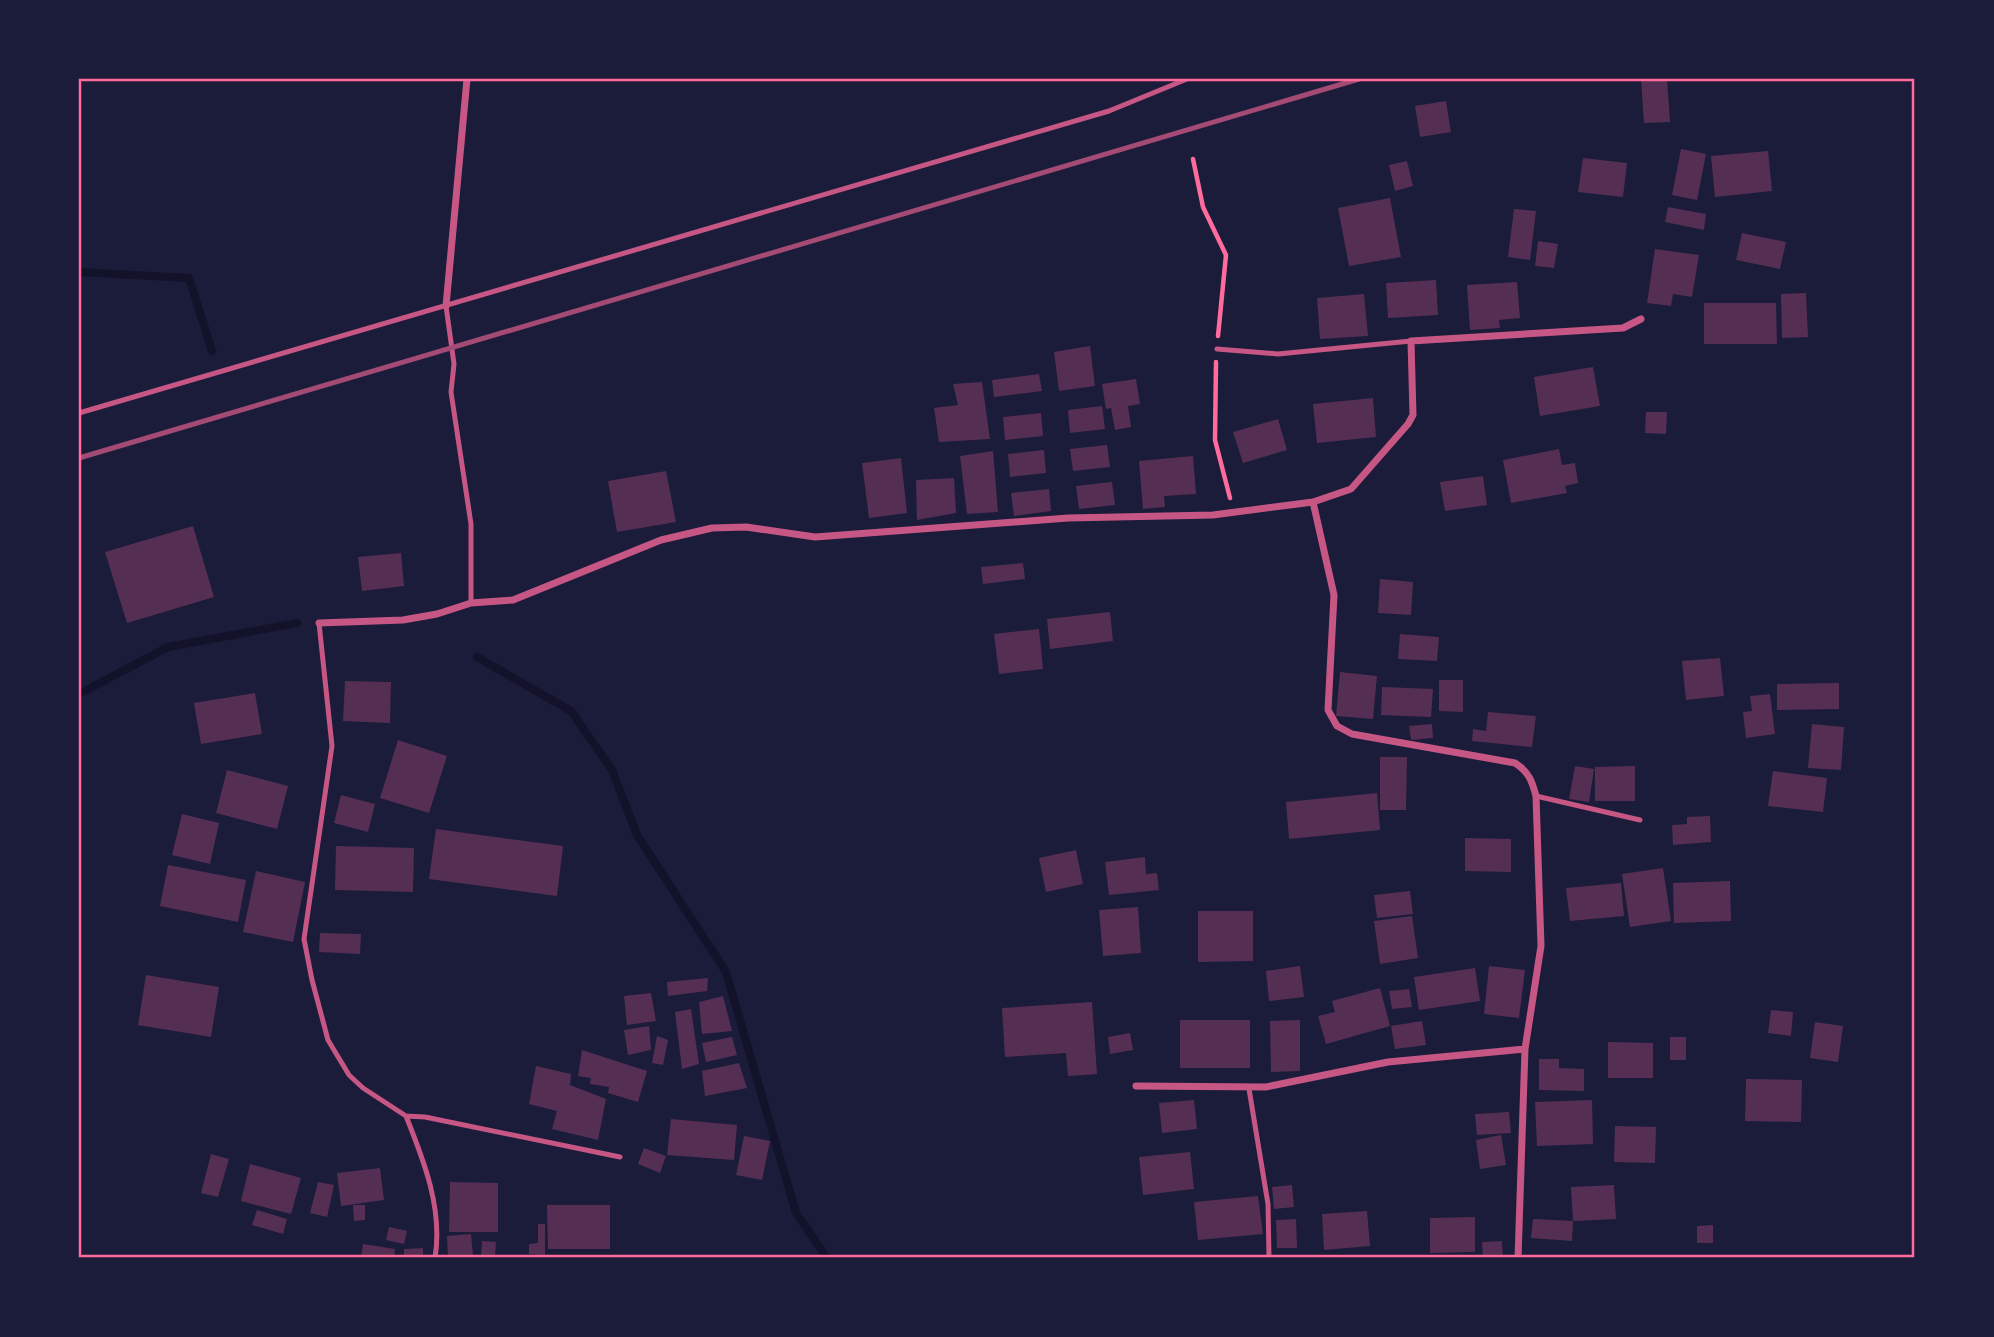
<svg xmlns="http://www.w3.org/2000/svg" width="1994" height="1337" font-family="'DejaVu Sans',sans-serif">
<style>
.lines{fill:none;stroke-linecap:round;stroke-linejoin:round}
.stream{stroke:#12122b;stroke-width:8}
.building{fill:#542f53}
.path{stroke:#ff6b9d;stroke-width:4.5}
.service{stroke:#c65784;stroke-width:5}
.minor{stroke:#c65784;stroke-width:7}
.rail{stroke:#a44b75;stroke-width:5}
.neatline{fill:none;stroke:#ff6b9d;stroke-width:2.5}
</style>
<rect width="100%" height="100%" fill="#1b1b3a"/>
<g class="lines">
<!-- stream -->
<path class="stream" d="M79 272 189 278 212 351
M477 657 571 711 612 770 637 835 726 972 796 1213 827 1258
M79 694 168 647 297 623"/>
</g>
<!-- building -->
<path class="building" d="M1641 79H1667L1670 122 1644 123Z
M1446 101 1451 132 1420 137 1415 106Z
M1681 149 1706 154 1697 200 1672 195Z
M1768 151 1772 191 1715 197 1711 156Z
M1583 158 1627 163 1623 197 1578 192Z
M1407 161 1413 186 1395 191 1389 165Z
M1390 198 1401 257 1349 266 1338 208Z
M1668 207 1706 214 1704 230 1665 222Z
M1514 209 1536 211 1530 260 1508 257Z
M1742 233 1786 242 1780 269 1736 260Z
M1538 241 1558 244 1554 268 1535 266Z
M1655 249 1699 255 1692 297 1673 294 1671 306 1647 303Z
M1436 280 1438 315 1388 318 1386 283Z
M1517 282 1520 318 1499 320 1500 328 1470 330 1467 285Z
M1806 293 1808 337 1782 338 1781 294Z
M1364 294 1368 336 1320 339 1317 298Z
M1704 303H1776L1777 344H1704Z
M1090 346 1095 386 1059 391 1054 352Z
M1593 367 1600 406 1540 416 1534 377Z
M1039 374 1042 391 994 397 992 380Z
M1136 379 1140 404 1128 406 1131 427 1115 430 1111 408 1106 409 1102 384Z
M982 382 990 439 939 442 934 408 958 405 953 384Z
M1373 398 1376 437 1317 443 1313 404Z
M1102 406 1105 429 1070 433 1068 410Z
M1646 412H1667L1666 434 1645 433Z
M1041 413 1043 436 1005 440 1003 417Z
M1278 419 1287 450 1243 463 1233 432Z
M1107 445 1110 467 1073 471 1070 449Z
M1559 449 1562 465 1575 463 1578 483 1565 486 1567 493 1511 503 1503 460Z
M1044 450 1046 473 1010 477 1008 454Z
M993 451 998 512 967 514 960 456Z
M1193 456 1196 494 1164 496 1165 507 1143 509 1139 461Z
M901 458 907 513 869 518 862 463Z
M666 471 676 522 617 532 608 481Z
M1483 476 1487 505 1445 511 1440 482Z
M954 478 956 513 917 520 916 480Z
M1112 482 1115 505 1079 509 1076 486Z
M1049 489 1051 511 1014 516 1011 493Z
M193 526 214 597 127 623 105 552Z
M401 553 404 586 362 591 358 557Z
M1023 563 1025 579 983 584 981 567Z
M1380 579 1413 582 1411 615 1378 613Z
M1110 612 1113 641 1050 649 1047 619Z
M1039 629 1043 669 999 674 994 634Z
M1400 634 1439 637 1437 661 1398 659Z
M1720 658 1724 696 1686 700 1682 661Z
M1340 672 1377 676 1373 719 1336 716Z
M1439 680H1463V712L1439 711Z
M345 681 391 682 390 723 343 721Z
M1839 683V709L1777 710V684Z
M1382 687 1433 689 1431 717 1381 715Z
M255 693 262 734 201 744 194 703Z
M1770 694 1775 734 1746 738 1743 712 1752 711 1750 696Z
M1488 712 1536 716 1532 747 1472 741 1473 729 1486 731Z
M1432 724 1433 738 1411 740 1409 726Z
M1812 724 1844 727 1841 770 1808 768Z
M398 740 447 756 429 813 380 798Z
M1380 757H1407L1406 810H1380Z
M1575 766 1594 769 1589 802 1569 799Z
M1635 766V801H1595V767Z
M227 770 288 786 277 829 216 813Z
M1773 771 1827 778 1823 812 1768 806Z
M1377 793 1380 830 1289 839 1286 802Z
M341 795 375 804 368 832 334 823Z
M182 814 219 823 210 864 172 855Z
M1710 816 1711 842 1673 845 1672 825 1687 824V817Z
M436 829 563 846 557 896 429 879Z
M1465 838 1511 839V872L1465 871Z
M336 846 414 848 413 892 335 890Z
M1076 850 1083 884 1046 892 1039 858Z
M1145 857 1146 874 1157 873 1159 890 1109 895 1105 862Z
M168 865 246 880 238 922 160 906Z
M1663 868 1671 921 1630 927 1622 874Z
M256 871 305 882 293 942 243 932Z
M1730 881 1731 921 1674 923 1673 883Z
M1621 883 1624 916 1570 921 1566 888Z
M1410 891 1413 914 1377 918 1374 895Z
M1138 907 1141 953 1103 956 1099 910Z
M1198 911H1253V961L1198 962Z
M1412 916 1418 958 1380 964 1374 921Z
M320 933 361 934 360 954 319 952Z
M1300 966 1304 997 1269 1001 1266 971Z
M1489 966 1525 970 1519 1018 1484 1014Z
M1475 968 1480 1001 1419 1010 1414 977Z
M146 975 219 987 211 1037 138 1025Z
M708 978 707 991 668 996 667 982Z
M1380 988 1390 1026 1326 1044 1318 1016 1335 1012 1332 1001Z
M1409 989 1412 1007 1392 1009 1389 991Z
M651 993 656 1021 627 1025 624 996Z
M723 996 732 1031 702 1034 699 1002Z
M1092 1002 1097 1074 1068 1076 1066 1053 1005 1057 1002 1008Z
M691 1009 699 1064 682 1069 675 1012Z
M1771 1010 1793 1012 1791 1036 1768 1033Z
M1180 1020H1250V1068H1180Z
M1300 1020V1071L1271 1072 1270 1021Z
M1422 1021 1426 1045 1395 1049 1391 1026Z
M1815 1022 1843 1026 1838 1062 1810 1058Z
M649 1026 651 1050 628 1055 624 1030Z
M1130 1033 1133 1050 1110 1054 1108 1037Z
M657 1036 668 1040 663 1065 652 1063Z
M732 1037 737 1055 706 1062 702 1043Z
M1670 1037H1686V1060H1670Z
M1608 1042 1653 1043V1078H1608Z
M582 1050 647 1071 638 1102 608 1093 609 1087 590 1084 591 1078 578 1076Z
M1539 1059H1559V1068L1584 1069V1091L1539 1090Z
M739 1063 747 1088 705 1096 702 1071Z
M536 1066 571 1074 570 1085 606 1099 598 1140 552 1129 557 1111 529 1104Z
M1746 1079 1802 1080 1801 1122 1745 1121Z
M1194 1100 1197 1129 1162 1133 1159 1103Z
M1592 1100 1593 1144 1537 1146 1535 1102Z
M1509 1112 1511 1133 1477 1135 1475 1114Z
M671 1119 737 1125 734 1160 667 1155Z
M1615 1126 1656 1127 1655 1163 1614 1162Z
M1501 1135 1506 1165 1480 1169 1476 1140Z
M744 1136 770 1141 762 1180 736 1175Z
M644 1148 666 1156 660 1173 638 1164Z
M1190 1152 1194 1189 1143 1195 1139 1157Z
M211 1154 229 1159 218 1197 201 1193Z
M250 1164 301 1178 291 1214 241 1201Z
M380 1168 384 1200 341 1206 337 1173Z
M318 1182 334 1185 327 1217 310 1213Z
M450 1182 498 1183V1232H449Z
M1292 1185 1294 1207 1274 1209 1272 1187Z
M1614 1185 1616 1219 1573 1221 1571 1187Z
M1258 1196 1263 1234 1198 1240 1194 1202Z
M353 1205H365V1220L354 1221Z
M547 1205H610V1249H548Z
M257 1210 287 1219 283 1234 252 1225Z
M1367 1211 1370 1246 1324 1250 1322 1214Z
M1475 1217V1252L1430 1253V1218Z
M1296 1219 1297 1248H1277L1276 1220Z
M1533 1219 1573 1221 1572 1241 1531 1238Z
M538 1224H545V1255L529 1254V1244L538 1243Z
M1713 1225V1243H1697V1226Z
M389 1227 407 1231 404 1244 386 1240Z
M471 1234 473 1256 448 1258 447 1236Z
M482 1241 496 1242 495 1256H481Z
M1502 1241 1503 1257 1483 1258 1482 1242Z
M363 1244 395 1249 394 1258H361Z
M423 1248V1258H404V1249Z"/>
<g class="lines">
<!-- path -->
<path class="path" d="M1193 159 1203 207 1226 255 1218 336
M1216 362 1215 440 1230 498"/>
<!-- service -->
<path class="service" d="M446 306 454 364 451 392 471 524V603
M1217 349 1278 354 1411 341
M79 413 1109 111 1187 79
M319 623 332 746 304 939 312 980 328 1040 349 1075 363 1088 406 1116 425 1117 620 1157
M1536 796 1640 820
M1249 1089 1268 1204 1269 1258
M406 1116C424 1161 443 1209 435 1258"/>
<!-- minor -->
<path class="minor" d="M446 306 467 79
M1313 502 1334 595 1328 710 1337 726 1352 734 1515 763C1529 772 1532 781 1536 796L1541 946 1525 1049 1518 1258
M319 623 403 620 437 614 471 603 513 600 661 540 712 528 746 527 815 537 1068 518 1213 515 1313 502 1351 489 1408 424 1413 415 1411 341 1623 328 1641 319
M1136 1086 1266 1087 1388 1062 1525 1049"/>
<!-- rail -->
<path class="rail" d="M79 458C506 333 931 202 1359 79"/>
</g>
<!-- border -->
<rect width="1994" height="1337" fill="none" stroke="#1b1b3a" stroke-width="161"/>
<rect x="80" y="80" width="1833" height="1176" class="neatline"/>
</svg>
